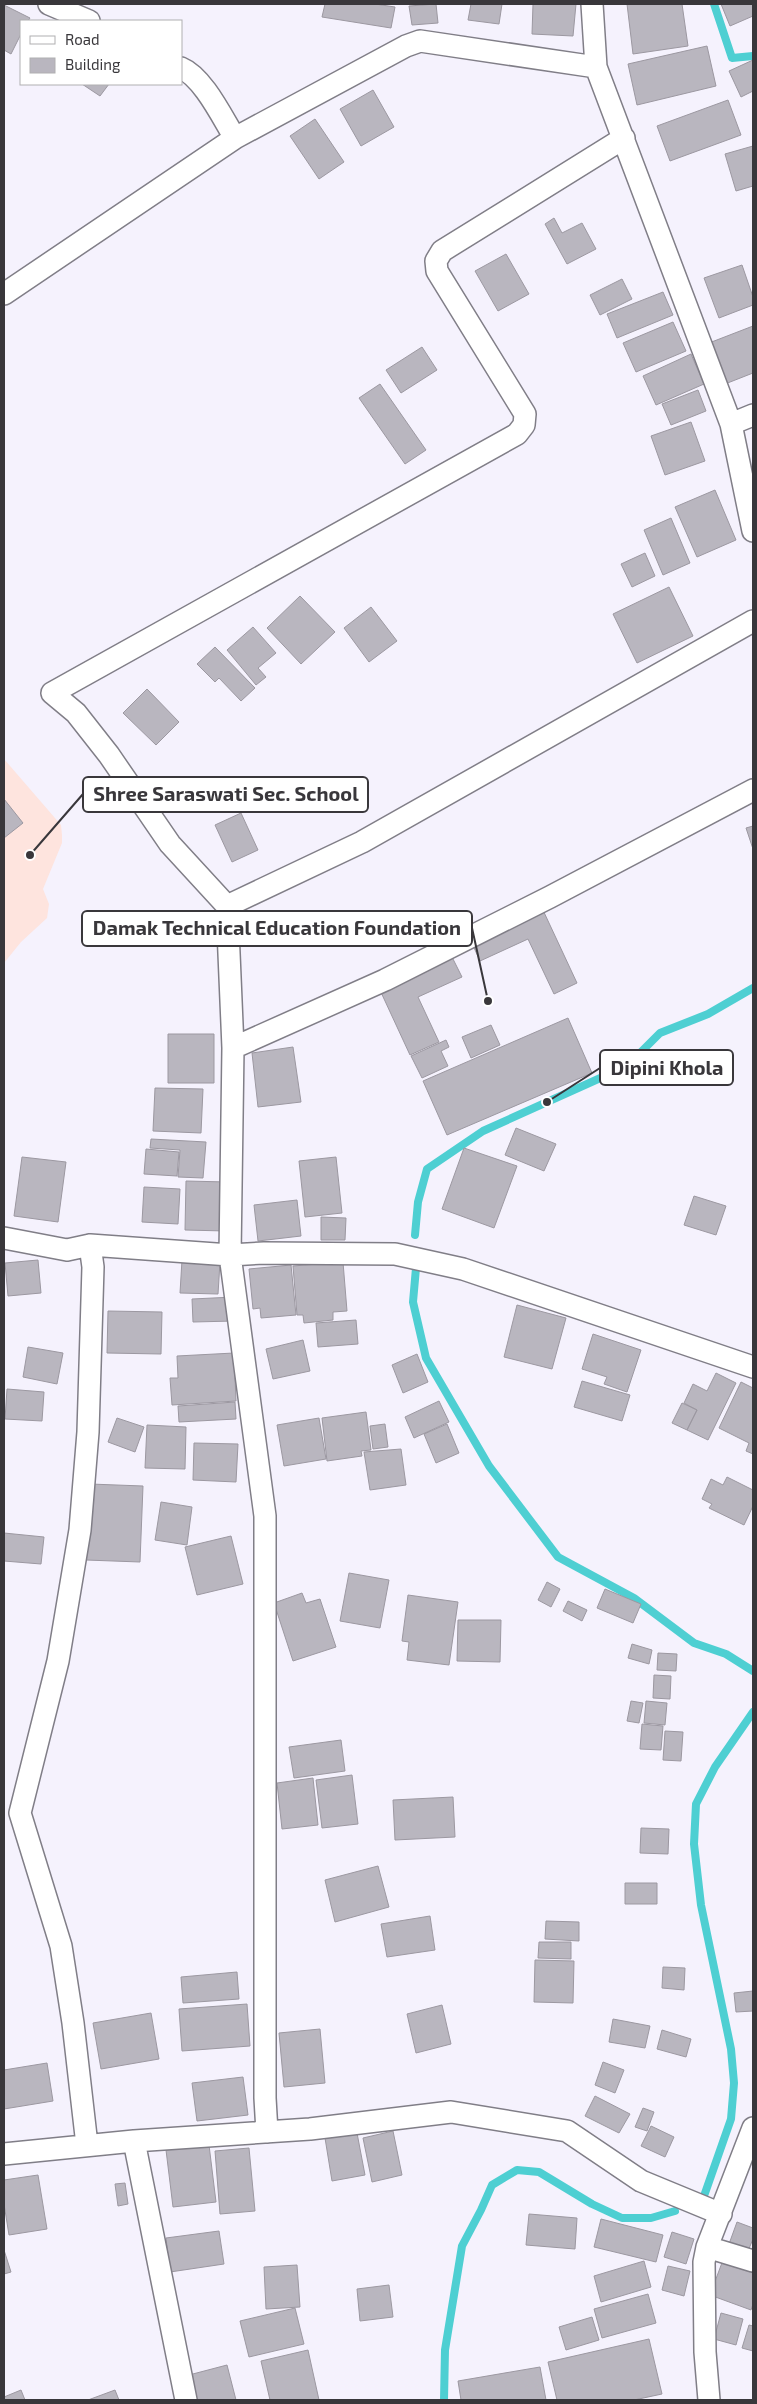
<svg xmlns="http://www.w3.org/2000/svg" width="757" height="2404" font-family="'Exo 2',sans-serif">
<style>
.education{fill:#fee4de}
.lines{fill:none;stroke-linecap:round;stroke-linejoin:round}
.stream{stroke:#4ecfd2;stroke-width:8}
.building{fill:#b9b6bf;stroke:#9c98a1}
.minor-casing{stroke:#807e87;stroke-width:24}
.minor{stroke:#fff;stroke-width:21}
.leader{fill:none;stroke:#39373b;stroke-width:2}
.callout-dot{fill:#39373b;stroke:#fff;stroke-width:2}
.callout{fill:#fff;stroke:#39373b;stroke-width:2}
.callout-label{font-size:20px;text-anchor:middle;font-weight:bold;fill:#39373b}
</style>
<rect width="100%" height="100%" fill="#f5f2fd"/>
<!-- education -->
<path class="education" d="M4 759 61 825 62 835V843L43 889 49 904 47 918 21 942 4 963Z"/>
<g class="lines">
<!-- stream -->
<path class="stream" d="M714 4 732 58 753 56
M415 1235 418 1202 427 1169 483 1131 627 1066 660 1033 708 1014 753 988
M416 1268 413 1302 426 1358 489 1466 558 1557 634 1598 694 1643 726 1654 753 1671
M704 2196 731 2119 734 2083 731 2049 701 1905 694 1844 696 1804 715 1767 753 1712
M444 2400 445 2350 462 2246 481 2210 492 2185 517 2170 539 2172 592 2204 622 2218H651L675 2211"/>
</g>
<!-- building -->
<path class="building" d="M325 4H375L395 7 391 28 322 17Z
M436 4 438 23 412 25 409 6Z
M471 4H502L499 24 468 20Z
M533 4H576L573 36 532 34Z
M627 4H682L688 46 633 54Z
M721 4H753V16L730 26Z
M4 5 30 18 28 21H21V34L11 54 4 50Z
M707 46 716 86 637 105 628 64Z
M753 60V91L741 97 729 71Z
M82 84H109L100 96Z
M373 90 394 127 361 146 340 109Z
M728 100 741 135 670 161 657 126Z
M315 119 344 162 319 179 290 136Z
M753 146V186L736 191 725 154Z
M554 218 562 233 582 223 596 249 567 264 545 224Z
M506 254 529 294 498 311 475 271Z
M742 265 753 297V305L719 318 704 278Z
M622 279 632 299 600 315 590 295Z
M663 292 673 315 617 338 607 314Z
M673 322 686 351 636 372 623 343Z
M753 326V373L725 384 709 343Z
M422 347 437 370 401 393 386 370Z
M691 354 704 384 656 405 643 376Z
M380 384 426 450 405 464 359 398Z
M698 390 706 411 671 425 662 404Z
M691 422 705 461 665 475 651 436Z
M715 490 736 540 697 557 675 507Z
M671 518 690 563 663 575 644 530Z
M645 553 655 576 632 587 621 564Z
M669 587 693 636 637 663 613 614Z
M300 596 335 632 301 664 267 628Z
M371 607 397 641 369 662 344 628Z
M253 627 276 653 258 668 266 677 256 685 227 650Z
M215 647 255 688 241 701 219 678 215 682 197 664Z
M147 689 179 722 156 745 123 713Z
M4 799 23 823 4 838Z
M241 813 258 850 232 862 215 825Z
M753 826V849L746 828Z
M542 908 577 983 554 994 528 939 480 961 471 941Z
M451 955 462 977 418 997 439 1042 410 1055 379 988Z
M568 1018 592 1073 447 1135 423 1081Z
M491 1025 500 1045 471 1058 462 1037Z
M168 1034H214V1083H168Z
M446 1040 449 1047 441 1051 448 1066 422 1078 411 1056Z
M293 1047 301 1102 258 1107 252 1053Z
M155 1088 203 1089 201 1133 153 1131Z
M516 1128 556 1144 544 1171 505 1155Z
M151 1139 206 1142 203 1178 178 1177 180 1150 150 1148Z
M464 1148 517 1166 494 1228 442 1209Z
M146 1149 179 1152 177 1176 144 1174Z
M22 1157 66 1162 58 1222 14 1216Z
M336 1157 342 1213 305 1217 299 1161Z
M186 1181 227 1182 226 1231 185 1230Z
M144 1187 180 1189 178 1224 142 1222Z
M694 1196 726 1206 716 1235 684 1225Z
M297 1200 301 1236 258 1241 254 1205Z
M321 1217 346 1218 345 1240H321Z
M38 1260 41 1293 8 1296 5 1263Z
M182 1260 220 1262 218 1294 180 1293Z
M343 1262 347 1311 333 1312V1320L304 1323 303 1315H297L293 1266Z
M291 1265 296 1315 261 1318 260 1308 253 1309 249 1269Z
M234 1297V1321L193 1322 192 1299Z
M517 1305 566 1318 552 1369 504 1357Z
M108 1311 162 1312 161 1354 107 1353Z
M356 1320 358 1344 318 1347 316 1323Z
M593 1334 641 1350 627 1392 604 1384 607 1377 582 1369Z
M303 1340 310 1371 273 1379 266 1349Z
M28 1347 63 1353 57 1384 23 1377Z
M234 1353 236 1401 172 1405 170 1378H178L177 1356Z
M417 1354 428 1382 403 1393 392 1365Z
M716 1373 736 1383 708 1440 687 1430 697 1410 684 1403 693 1384 707 1391Z
M582 1381 630 1395 622 1421 574 1407Z
M741 1382 753 1388V1454L746 1451 749 1443 719 1428Z
M7 1389 44 1392 42 1421 5 1419Z
M439 1401 449 1422 414 1438 405 1417Z
M235 1402 236 1419 179 1422 178 1406Z
M682 1403 697 1410 687 1430 672 1423Z
M366 1412 371 1450 361 1451 362 1456 327 1461 322 1418Z
M117 1418 144 1427 135 1452 108 1442Z
M319 1418 326 1459 284 1466 277 1425Z
M385 1424 388 1447 373 1449 370 1426Z
M447 1424 459 1453 436 1463 424 1434Z
M147 1425 186 1427 185 1469 145 1468Z
M194 1443 238 1444 236 1482 193 1480Z
M401 1449 406 1485 370 1490 364 1452Z
M727 1477 753 1490V1506L744 1525 709 1508 712 1504 702 1499 711 1479 723 1485Z
M90 1484 143 1486 140 1562 86 1560Z
M161 1502 192 1507 187 1545 155 1540Z
M4 1533 44 1537 41 1564 4 1561Z
M231 1536 243 1584 197 1595 185 1547Z
M349 1573 389 1580 380 1628 340 1621Z
M547 1582 560 1589 551 1607 538 1600Z
M605 1589 641 1604 633 1623 597 1608Z
M302 1593 306 1603 320 1599 336 1647 293 1661 274 1603Z
M408 1595 458 1602 449 1665 407 1660 409 1642 402 1641Z
M568 1601 587 1610 582 1621 563 1611Z
M458 1620H501L500 1662 457 1661Z
M632 1644 652 1650 649 1664 628 1658Z
M658 1653 677 1654 676 1671 657 1670Z
M654 1675 671 1676 670 1699 653 1698Z
M631 1701 643 1703 639 1723 627 1721Z
M646 1701 667 1703 665 1725 644 1723Z
M642 1724 663 1726 661 1750 640 1749Z
M665 1731 683 1732 681 1761 663 1760Z
M341 1740 345 1771 294 1778 289 1747Z
M352 1775 358 1824 322 1828 316 1780Z
M313 1778 318 1825 282 1829 277 1783Z
M453 1797 455 1837 395 1840 393 1800Z
M641 1828 669 1829 668 1854 640 1853Z
M378 1866 389 1907 335 1922 325 1880Z
M625 1883H657V1904H625Z
M430 1916 435 1950 387 1957 381 1924Z
M546 1921 579 1922V1941L545 1939Z
M539 1942H571V1959L538 1958Z
M535 1960 574 1961 573 2003 534 2002Z
M663 1967 685 1968 684 1990 662 1988Z
M237 1972 239 1999 183 2003 181 1977Z
M753 1991V2011L736 2012 734 1993Z
M247 2004 250 2046 182 2051 179 2009Z
M442 2005 451 2044 416 2053 407 2014Z
M151 2013 159 2059 101 2069 93 2023Z
M613 2019 650 2026 645 2048 609 2042Z
M320 2029 325 2083 284 2087 279 2033Z
M662 2030 691 2039 686 2057 657 2049Z
M603 2062 624 2070 615 2093 595 2085Z
M47 2063 53 2101 4 2109V2070Z
M243 2077 248 2115 197 2121 192 2083Z
M595 2096 630 2114 619 2133 585 2116Z
M643 2108 654 2112 647 2131 635 2127Z
M651 2126 674 2137 665 2157 641 2146Z
M393 2131 402 2175 372 2182 363 2138Z
M357 2133 365 2175 332 2181 325 2138Z
M209 2145 216 2202 173 2207 166 2150Z
M249 2148 255 2211 220 2214 215 2151Z
M38 2175 47 2229 9 2235 4 2204V2180Z
M125 2183 128 2204 118 2206 115 2184Z
M529 2214 577 2218 575 2249 526 2245Z
M601 2219 663 2235 656 2262 594 2247Z
M737 2222 753 2228V2239L748 2251 729 2244Z
M219 2231 224 2264 170 2272 166 2238Z
M672 2232 694 2239 686 2264 664 2257Z
M4 2250 11 2272 4 2274Z
M723 2260 753 2272V2304L751 2310 710 2295Z
M644 2261 651 2287 601 2302 594 2276Z
M297 2265 300 2307 266 2309 264 2267Z
M668 2266 690 2271 684 2296 662 2290Z
M389 2285 393 2317 360 2321 357 2289Z
M648 2294 656 2323 602 2338 594 2309Z
M295 2308 304 2344 249 2357 240 2321Z
M721 2313 743 2319 736 2345 714 2339Z
M592 2317 599 2340 566 2350 559 2327Z
M749 2325 753 2326V2351L742 2348Z
M649 2339 662 2394 634 2400H557L548 2362Z
M308 2350 319 2400H270L261 2361Z
M227 2365 236 2400H195L189 2375Z
M540 2367 546 2400H461L458 2381Z
M21 2390 25 2400H4V2397Z
M115 2390 119 2400H88Z"/>
<g class="lines">
<defs>
<path id="minor" d="M49 4 89 21
M592 4 596 67 731 424 753 531
M181 68C203 77 222 117 235 138
M4 294 235 138 406 46 420 41 596 67
M731 424 753 415
M227 906 362 842 753 621
M233 1048 227 906 170 844 109 755 76 713 52 693 517 434 524 425 525 414 437 271 436 261 442 251 624 138
M4 1238 67 1250 90 1245 230 1255 264 1253 395 1254 463 1269 753 1367
M267 2132 265 2098V1516L230 1255 233 1048 385 980 550 897 753 790
M134 2141 186 2400
M87 2145 73 2023 61 1946 20 1813 58 1661 80 1530 88 1432 93 1267 90 1245
M4 2154 134 2141 310 2129 451 2112 567 2131 641 2181 721 2214
M707 2247 753 2261
M709 2400 705 2352 704 2262 707 2247 753 2128"/>
</defs>
<!-- minor casing -->
<use href="#minor" class="minor-casing"/>
<!-- minor -->
<use href="#minor" class="minor"/>
</g>
<!-- callouts -->
<path class="leader" d="M30 855L83 794M488 1001L472 928M547 1102L600 1068"/>
<g class="callout-dot">
<circle cx="30" cy="855" r="5"/>
<circle cx="488" cy="1001" r="5"/>
<circle cx="547" cy="1102" r="5"/>
</g>
<g class="callout">
<rect x="83" y="777" width="285" height="35" rx="5"/>
<rect x="82" y="911" width="390" height="35" rx="5"/>
<rect x="600" y="1050" width="133" height="35" rx="5"/>
</g>
<g class="callout-label">
<text x="226" y="801">Shree Saraswati Sec. School</text>
<text x="277" y="935">Damak Technical Education Foundation</text>
<text x="667" y="1075">Dipini Khola</text>
</g>
<!-- border -->
<rect width="757" height="2404" fill="none" stroke="#39373b" stroke-width="10"/>
<!-- legend -->
<rect x="20" y="20" width="162" height="65" fill="#ffffff" stroke="#b0afb1"/>
<rect x="30" y="36" width="25" height="8" fill="#ffffff" stroke="#b0afb1"/>
<text x="65" y="45" font-size="15" fill="#39373b">Road</text>
<rect x="30" y="58" width="25" height="15" fill="#b9b6bf" stroke="#b0afb1"/>
<text x="65" y="70" font-size="15" fill="#39373b">Building</text>
</svg>
